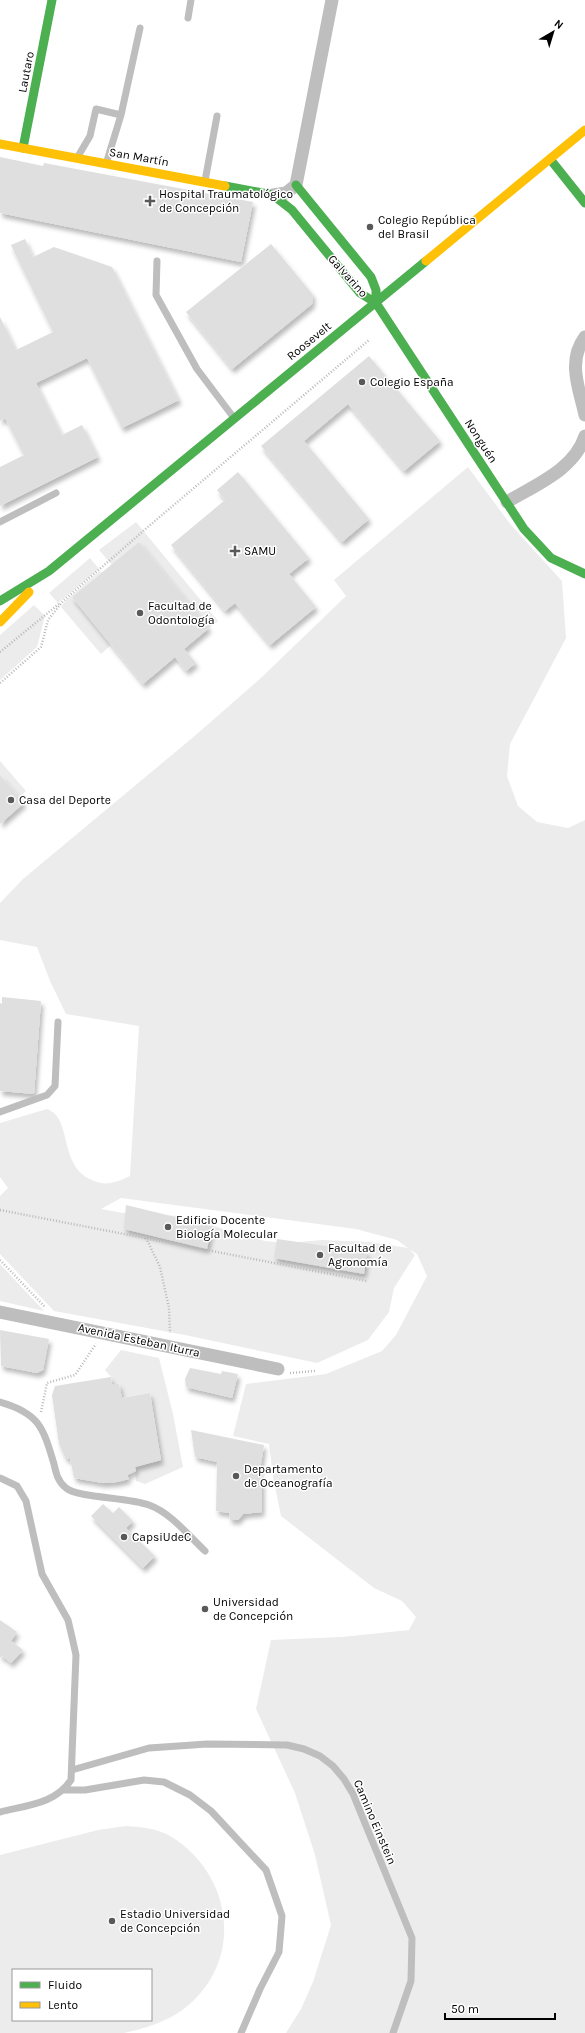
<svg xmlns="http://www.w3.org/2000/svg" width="585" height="2033" font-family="Karla,sans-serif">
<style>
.green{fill:#ececec;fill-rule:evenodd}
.building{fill:#dfdfdf;filter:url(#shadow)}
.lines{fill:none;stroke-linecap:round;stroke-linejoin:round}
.path{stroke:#b9b9b9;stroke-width:2.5;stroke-dasharray:1 2;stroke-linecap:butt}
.lane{stroke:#bebebe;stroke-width:7}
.street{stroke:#bebebe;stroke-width:13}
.fast{stroke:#4caf50;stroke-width:9}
.slow{stroke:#ffc107;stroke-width:9}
.poi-dot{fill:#595959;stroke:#fff;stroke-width:1.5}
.labels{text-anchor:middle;stroke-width:3;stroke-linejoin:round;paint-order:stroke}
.street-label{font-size:12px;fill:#000;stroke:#fff}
.poi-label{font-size:12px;fill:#000;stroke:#fff;text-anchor:start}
</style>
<defs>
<filter id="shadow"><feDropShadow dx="2.5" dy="4.5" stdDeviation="2" flood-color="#0004"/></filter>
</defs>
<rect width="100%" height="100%" fill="#fff"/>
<!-- green -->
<path class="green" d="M468 467 511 525 562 581 566 638 510 744 507 776 518 806 537 822 568 828 585 820V2033H286L301 2009 313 1982 331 1925 315 1855 295 1793 256 1709 271 1640 342 1637 409 1630 416 1617 402 1601 374 1588 281 1516 273 1477 269 1444 233 1436 246 1384 326 1374 382 1351 396 1335 427 1276 417 1254 409 1249 415 1255 394 1288 389 1312 368 1340 317 1363 185 1335 54 1311 0 1254V1196L8 1188 0 1177V1123L47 1109C73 1118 58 1166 92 1180 106 1187 117 1182 130 1176L139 1026 66 1014 50 981 37 947 0 940V903L23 879 197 734 263 676 346 596 334 580ZM121 1198 356 1229 397 1240 408 1248 370 1242 322 1240 287 1243 265 1241 179 1216 129 1214 101 1209Z
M136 522 218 621 209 628 139 542 112 565 99 550Z
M90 558 99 569 58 603 49 593Z
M100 571 102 572 72 597 111 645 101 654 61 607 66 600Z
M34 605 45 616 37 647 0 680V635Z
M0 761 26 791 19 797 0 775Z
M0 1264 44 1311 0 1301Z
M121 1350 159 1358 173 1414 183 1467 145 1484 136 1481 135 1467 161 1460 150 1393 122 1398 119 1384H112L111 1377 105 1370Z
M126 1826C141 1827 156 1828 170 1836 235 1875 245 1965 181 2011 165 2022 143 2029 124 2033 112 2033 97 2033 85 2033 57 2033 28 2033 0 2033V1855L98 1830ZM13 1970H151V2020H13Z"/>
<!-- building -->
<path class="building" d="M0 157 43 166 44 163 253 202 241 262 0 213Z
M25 239 33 257 54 247 112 267 179 400 122 428 87 358 36 383 62 435 82 425 98 457 0 506V467L24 455 5 418 0 421V317L16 350 53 332 11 245Z
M271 244 313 295 312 304 232 369 186 312Z
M369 356 440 441 404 471 348 404 304 441 369 519 342 542 261 446Z
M238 472 309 558 289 574 316 607 270 645 235 603 225 611 171 545 225 500 217 490Z
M139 542 209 628 184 649 196 663 186 671 175 657 143 684 72 597Z
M0 775 24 803 0 824Z
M2 997 41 1001 34 1094 0 1091V1003L2 1004Z
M126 1205 212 1226 207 1249 124 1229Z
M277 1239 367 1252 364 1274 274 1258Z
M0 1330 49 1339 43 1370 37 1373 1 1366Z
M190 1368 221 1374 222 1371 238 1374 232 1398 186 1387 185 1379Z
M111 1377 112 1384H119L122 1398 150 1393 161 1460 135 1467 136 1471 127 1475 129 1479 117 1482 103 1483 74 1478 70 1458 66 1459 59 1444 52 1395 55 1386Z
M191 1430 264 1445 259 1477 262 1478V1512L243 1514 238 1520H230L229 1513 216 1511 217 1462 195 1457Z
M103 1504 113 1513 119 1507 133 1521 126 1528 155 1556 143 1568 91 1516Z
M0 1620 17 1632 11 1641 23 1650 11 1663 2 1656 0 1658Z"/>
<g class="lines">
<!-- path -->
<path class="path" d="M0 652 60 603
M0 683 41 647 48 620 63 601 149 526 369 340
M0 1210 367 1281
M146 1238 160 1267 169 1308 170 1333
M0 1260 45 1307
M290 1373 315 1371
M41 1412 47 1383 75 1375 96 1344"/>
<!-- lane -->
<path class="lane" d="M188 18 191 0
M77 158 90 136 96 109 121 115
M106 164 121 115 140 28
M205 181 217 116
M157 261 156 295 197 369 234 418
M0 522 56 493
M0 1112 47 1095 55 1086 58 1022
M0 1402C39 1413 43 1427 54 1464 56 1473 58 1482 66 1488 78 1498 128 1497 149 1505 171 1513 188 1535 205 1551
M0 1478 17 1486 26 1501 42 1574 68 1620 72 1637 76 1655 71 1780C55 1804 27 1805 0 1812
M72 1770 149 1748 207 1744 287 1745 304 1749 320 1756 333 1766 344 1779 353 1794 412 1938 411 1981 393 2033
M64 1790H85L144 1780 164 1782 190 1795 211 1811 266 1870 282 1916 279 1952 260 1989 241 2033"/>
<!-- street -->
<path class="street" d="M273 195 286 193 296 185 332 0
M585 337C567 361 579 388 585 415
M507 502C535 485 574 470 585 436
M0 1312 278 1369"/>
<!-- fast -->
<path class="fast" d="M23 148 52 0
M550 159 585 203
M296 185 371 277 376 290V303
M225 186 273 195 292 210 360 293 376 303
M376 303 524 529 551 558 585 574
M0 601 49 571 426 261"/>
<!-- slow -->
<path class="slow" d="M0 144 225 186
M426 261 585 130
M0 622 29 592"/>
</g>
<!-- markers -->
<g class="poi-dot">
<path d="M148 195h4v4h4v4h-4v4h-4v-4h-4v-4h4z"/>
<circle cx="370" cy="227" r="4"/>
<circle cx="362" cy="382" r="4"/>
<path d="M233 545h4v4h4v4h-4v4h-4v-4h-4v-4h4z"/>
<circle cx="140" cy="613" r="4"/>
<circle cx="11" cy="800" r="4"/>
<circle cx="168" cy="1227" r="4"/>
<circle cx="320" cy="1255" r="4"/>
<circle cx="236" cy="1476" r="4"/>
<circle cx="124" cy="1537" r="4"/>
<circle cx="205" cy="1609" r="4"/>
<circle cx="112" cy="1921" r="4"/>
</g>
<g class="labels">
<!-- street labels -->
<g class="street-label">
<text transform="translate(26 72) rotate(-79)" y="4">Lautaro</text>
<text transform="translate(139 157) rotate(10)" y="4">San Martín</text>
<text transform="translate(348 276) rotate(48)" y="4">Galvarino</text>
<text transform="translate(309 341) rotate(-39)" y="4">Roosevelt</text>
<text transform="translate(481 441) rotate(57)" y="4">Nonguén</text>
<text transform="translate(139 1340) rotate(12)" y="4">Avenida Esteban Iturra</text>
<text transform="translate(375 1822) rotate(67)" y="4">Camino Einstein</text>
</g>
<!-- poi labels -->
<g class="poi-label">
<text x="159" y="198">Hospital Traumatológico<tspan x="159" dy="14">de Concepción</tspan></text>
<text x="378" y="224">Colegio República<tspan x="378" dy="14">del Brasil</tspan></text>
<text x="370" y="386">Colegio España</text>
<text x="244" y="555">SAMU</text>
<text x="148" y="610">Facultad de<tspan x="148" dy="14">Odontología</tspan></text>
<text x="19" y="804">Casa del Deporte</text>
<text x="176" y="1224">Edificio Docente<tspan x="176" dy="14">Biología Molecular</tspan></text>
<text x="328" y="1252">Facultad de<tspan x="328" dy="14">Agronomía</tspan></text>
<text x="244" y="1473">Departamento<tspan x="244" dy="14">de Oceanografía</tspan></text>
<text x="132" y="1541">CapsiUdeC</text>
<text x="213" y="1606">Universidad<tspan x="213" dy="14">de Concepción</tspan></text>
<text x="120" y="1918">Estadio Universidad<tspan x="120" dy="14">de Concepción</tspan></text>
</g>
</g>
<!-- legend -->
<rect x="12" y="1969" width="140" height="52" fill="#ffffff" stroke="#999999"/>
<rect x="20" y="1982" width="20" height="6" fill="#4caf50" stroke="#999999"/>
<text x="48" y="1989" font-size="12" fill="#000000">Fluido</text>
<rect x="20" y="2002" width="20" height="6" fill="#ffc107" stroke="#999999"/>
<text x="48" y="2009" font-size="12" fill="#000000">Lento</text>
<!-- north arrow -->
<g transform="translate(553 32) rotate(38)" stroke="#ffffff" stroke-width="3" paint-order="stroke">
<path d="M0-3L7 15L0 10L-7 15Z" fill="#000000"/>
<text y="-6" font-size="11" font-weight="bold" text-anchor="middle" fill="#000000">N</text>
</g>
<!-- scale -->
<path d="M445 2013v6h110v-6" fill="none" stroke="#000000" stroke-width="2"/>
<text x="451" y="2013" font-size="12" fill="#000000" stroke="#ffffff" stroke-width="3" paint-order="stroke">50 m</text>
</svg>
